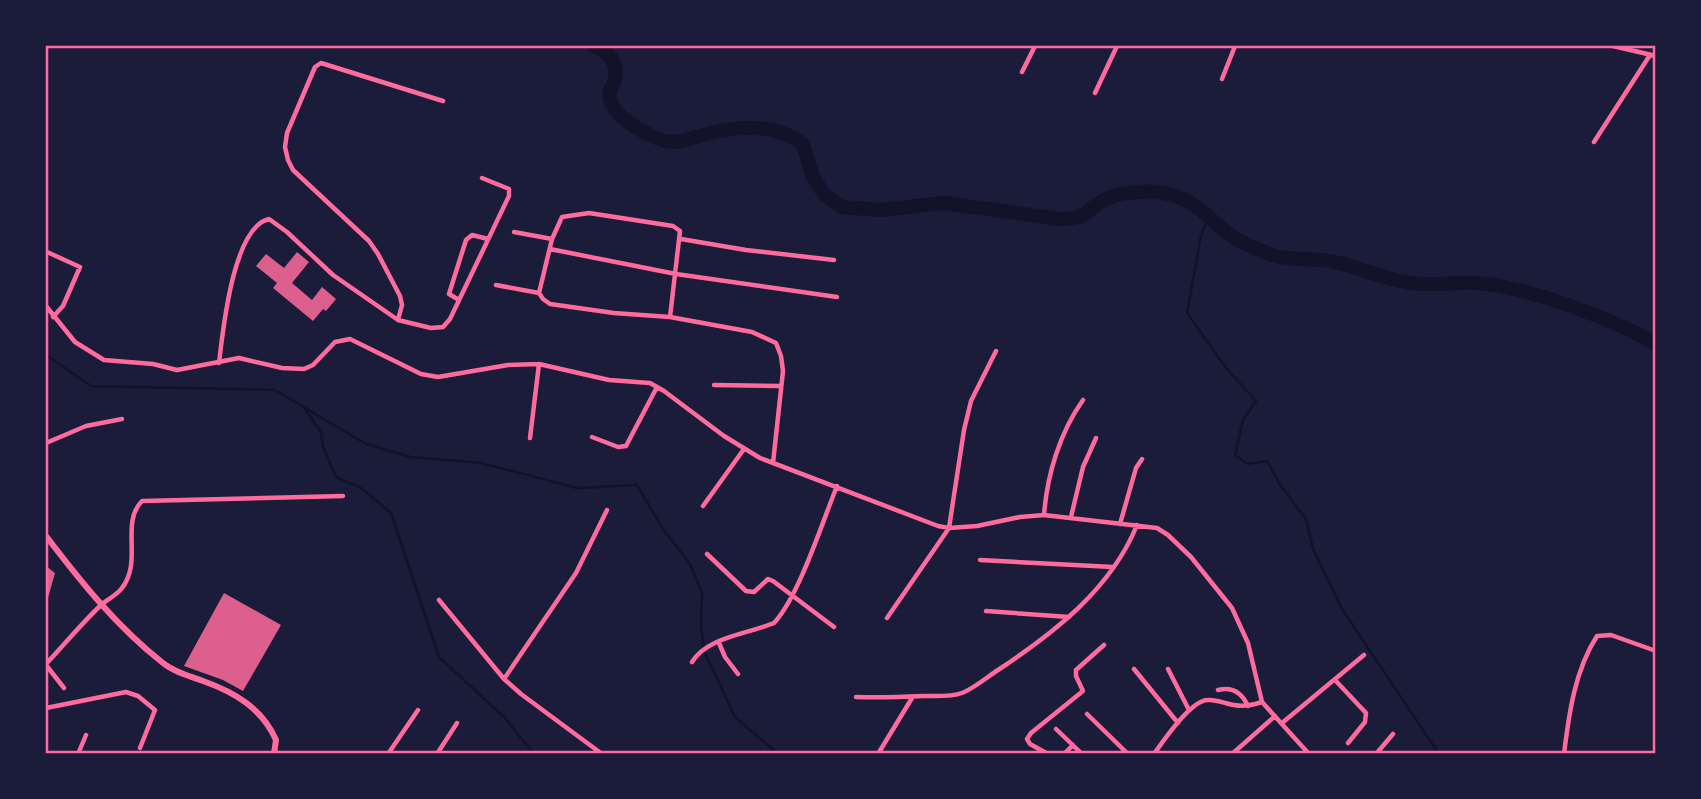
<svg xmlns="http://www.w3.org/2000/svg" width="1701" height="799" font-family="'Fira Sans',sans-serif">
<style>
.lines{fill:none;stroke-linecap:round;stroke-linejoin:round}
.stream{stroke:#12122b;stroke-width:2.5}
.river{stroke:#12122b;stroke-width:14}
.building{fill:#dd5f8e}
.minor{stroke:#ff6b9d;stroke-width:4.5}
.tertiary{stroke:#ff6b9d;stroke-width:6}
.neatline{fill:none;stroke:#ff6b9d;stroke-width:2.5}
</style>
<rect width="100%" height="100%" fill="#1b1b3a"/>
<g class="lines">
<!-- stream -->
<path class="stream" d="M1205 225 1201 236 1187 313 1226 368 1256 401 1243 420 1235 455 1248 464 1267 461 1280 485 1306 519 1313 549 1342 609 1439 754
M46 355 91 386 275 390 366 444 411 457 481 463 577 488 637 485 663 529 690 564 702 593 701 626 704 651 735 717 778 754
M305 409 321 432 323 447 336 477 361 488 391 513 439 657 505 718 534 754"/>
<!-- river -->
<path class="river" d="M594 46C607 50 619 63 615 78 613 86 608 90 610 99 614 115 634 127 648 134 675 149 684 139 710 133 740 126 777 124 803 144L813 177 824 194 842 207 880 210 944 203 1059 219C1091 219 1083 210 1106 199 1122 192 1146 190 1163 193 1197 198 1208 220 1233 237 1245 245 1259 250 1272 255 1291 261 1311 258 1330 261 1358 266 1383 280 1412 283 1433 286 1454 282 1476 283 1524 286 1614 319 1656 344"/>
</g>
<!-- building -->
<path class="building" d="M297 252 309 262 292 283 312 300 322 287 336 299 326 311 323 309 313 321 273 288 277 283 256 266 266 254 284 268Z
M46 566 55 573 46 605Z
M224 593 281 625 243 691 223 680 184 666Z"/>
<g class="lines">
<!-- minor -->
<path class="minor" d="M1613 46 1656 56
M1022 72 1035 46
M1222 79 1235 46
M1095 93 1117 46
M1594 142 1650 55
M514 232 552 239
M681 239 746 250 834 260
M550 249 676 274 837 297
M47 252 80 267 63 306 53 317
M496 285 539 293
M459 300 449 294 466 240 472 235 488 239
M46 306 75 342 104 360 153 364 177 370 239 358 282 368 304 369 313 365 335 342 350 339 421 374 438 377 508 365 539 364 609 380 650 383 664 391 724 436 760 458 938 526 949 528 977 526 1020 517 1044 515 1157 528 1168 535 1191 557 1232 608 1248 643 1262 702 1309 754
M670 317 680 231 673 226 589 213 562 217 552 239 539 293 543 299 550 304 614 313 670 317 752 332 776 343 781 356 783 371 773 463
M398 320 402 305 400 296 378 254 369 241 293 170 288 160 285 147 287 133 315 67 321 63 443 101
M219 363C223 330 233 227 269 219L287 232 333 275 398 320 431 328 443 327 450 319 509 196V189L482 178
M714 385 781 386
M592 437 618 447 626 446 657 387
M530 438 539 364
M46 443 86 426 122 419
M703 506 744 449
M1044 515C1047 475 1060 432 1083 400
M1071 517 1083 467 1096 438
M1120 524 1136 468 1142 459
M707 554 746 591 754 592 768 579 773 581 834 627
M980 560 1113 567
M439 600 504 679 521 694 602 754
M986 611 1069 617
M887 618 949 528 964 430 971 401 996 351
M719 643 725 657 738 674
M692 662C707 637 748 634 774 623 799 596 822 523 837 486
M46 664C64 645 82 623 101 605 108 599 117 595 122 588 143 561 120 523 142 501L343 496
M46 665 64 688
M1134 669 1178 723
M1168 669 1189 710
M504 679 576 573 607 510
M1335 680 1366 713 1365 722 1348 743
M1218 690C1233 686 1242 693 1248 706
M856 697C880 698 902 697 925 696 937 696 951 697 962 693 975 688 987 677 998 670 1054 633 1111 589 1137 525
M46 708 126 692 138 696 155 710 140 748
M1087 714 1128 754
M1282 723 1364 655
M1056 729 1082 754
M78 754 86 735
M388 754 418 710
M437 754 457 723
M878 754 912 698
M1048 754 1030 744 1027 739 1031 733 1083 691 1076 676V670L1104 645
M1064 754 1073 745
M1154 754C1164 740 1191 700 1208 700 1216 699 1226 704 1234 705 1244 707 1252 705 1262 702
M1232 754 1275 716
M1376 754 1393 734
M1564 754C1569 713 1575 670 1597 636L1611 635 1656 651"/>
<!-- tertiary -->
<path class="tertiary" d="M46 536C81 582 117 627 163 663 174 672 189 676 203 681 234 692 262 708 276 740L274 754"/>
</g>
<!-- border -->
<rect width="1701" height="799" fill="none" stroke="#1b1b3a" stroke-width="94"/>
<rect x="47" y="47" width="1607" height="705" class="neatline"/>
</svg>
